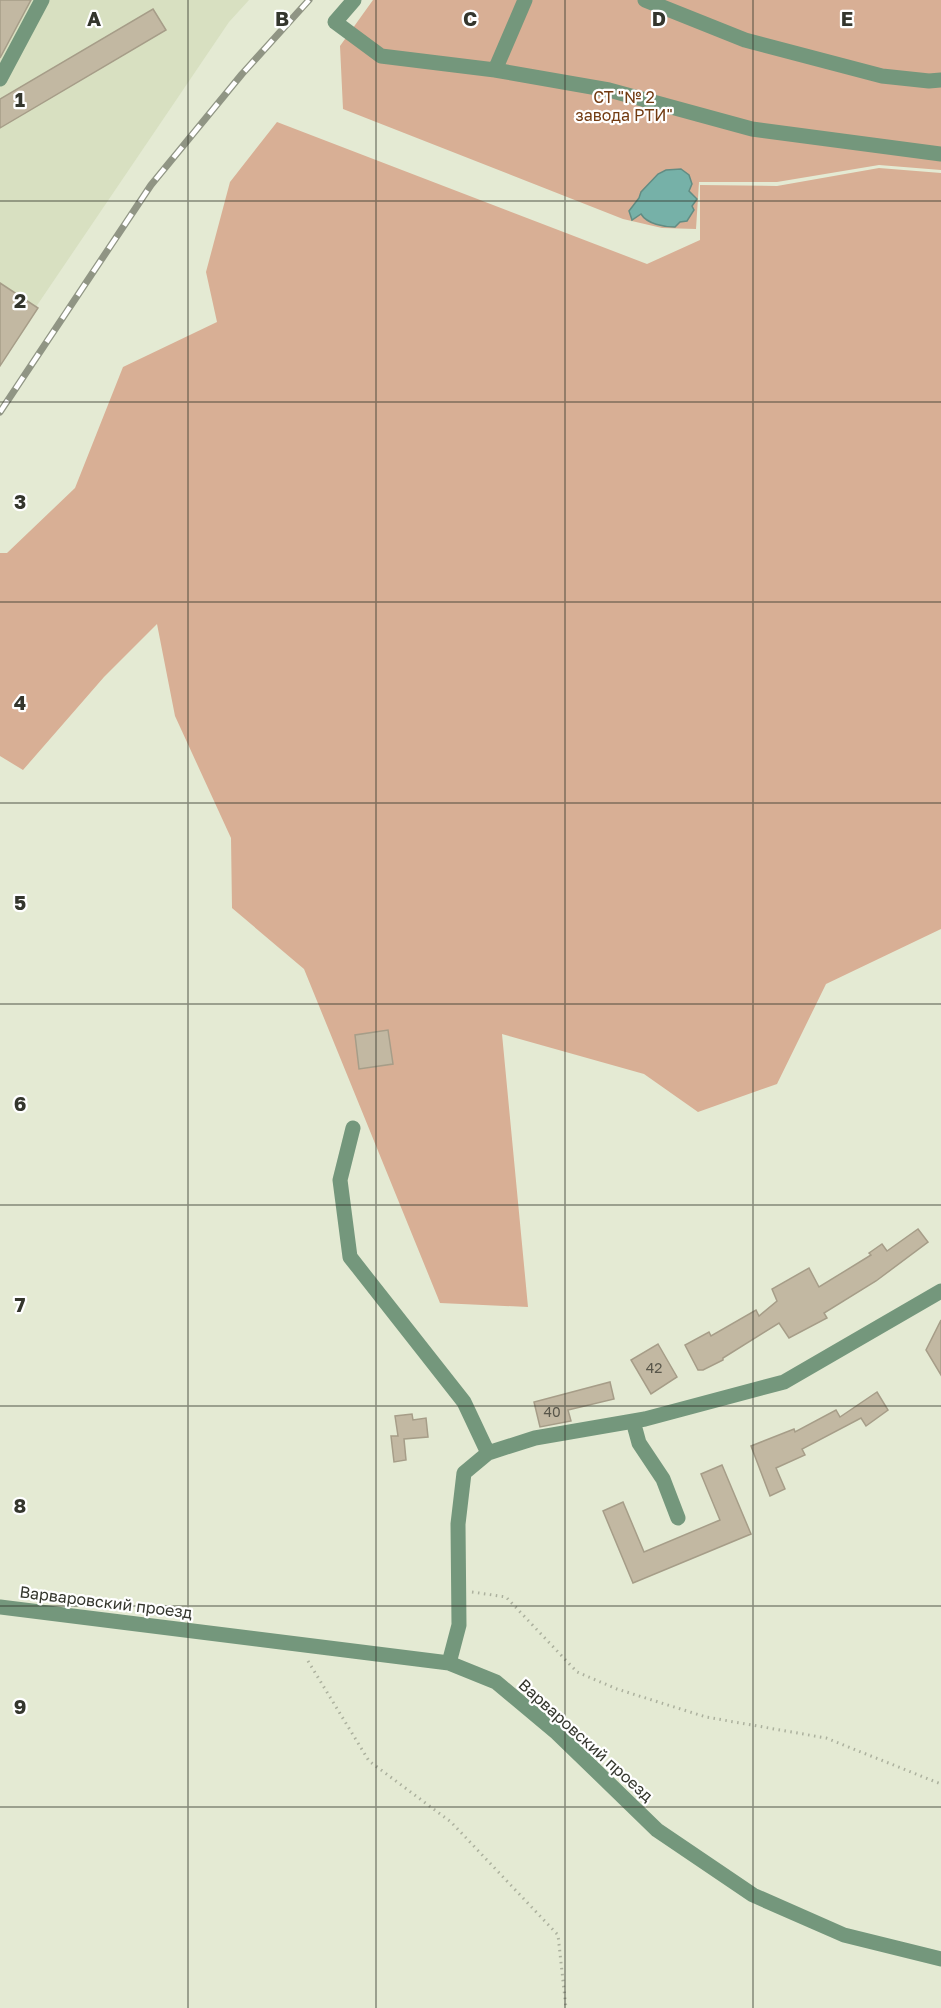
<svg xmlns="http://www.w3.org/2000/svg" width="941" height="2008" font-family="'Golos Text',sans-serif">
<style>
.built{fill:#d8e0c1}
.green{fill:#d8af95}
.water{fill:#76b1a8;stroke:#628c83;stroke-width:1.5}
.building{fill:#c2b8a2;stroke:#a69d88;stroke-width:1.5}
.lines{fill:none;stroke-linecap:round;stroke-linejoin:round}
.path{stroke:#acb19e;stroke-width:3;stroke-dasharray:1.5 4.5;stroke-linecap:butt}
.minor{stroke:#74977c;stroke-width:15}
.rail-casing{stroke:#909584;stroke-width:7}
.rail{stroke:#fff;stroke-width:4.5;stroke-dasharray:14;stroke-linecap:butt}
.grid{fill:none;stroke:#34362d;stroke-width:1.5;stroke-opacity:0.55}
.labels{text-anchor:middle;stroke-width:4.5;stroke-linejoin:round;paint-order:stroke}
.number-label{font-size:14px;fill:#58564a}
.park-label{font-size:16px;fill:#723b11;stroke:#fff}
.street-label{font-size:16px;fill:#34362d;stroke:#fff}
.grid-label{font-size:20px;text-anchor:middle;font-weight:bold;fill:#34362d;stroke:#fff;stroke-width:4.5;stroke-linejoin:round;paint-order:stroke}
</style>
<rect width="100%" height="100%" fill="#e4ead3"/>
<!-- built -->
<path class="built" d="M0 0H249L229 22 0 360Z"/>
<!-- green -->
<path class="green" d="M373 0H941V170L879 165 777 182H699L696 229 662 228 623 219 343 109 340 46Z
M277 122 647 264 700 240V185L777 186 879 168 941 173V929L826 984 777 1084 698 1112 644 1074 502 1034 528 1307 440 1303 304 969 232 908 231 838 175 716 157 624 104 677 23 770 0 756V553H7L75 488 123 367 217 322 206 272 230 182Z"/>
<!-- water -->
<path class="water" d="M681 169 689 175 692 184 689 191 697 199 692 206 694 210 687 221 680 222 675 227C664 227 647 224 641 214L632 220 629 211 639 198 641 192 658 174 666 170Z"/>
<!-- building -->
<path class="building" d="M0 0H31L0 58Z
M153 9 166 30 0 128V99Z
M0 283 38 308 0 366Z
M388 1030 393 1064 359 1069 355 1035Z
M918 1229 928 1242 876 1281 824 1313 827 1318 789 1338 779 1323 723 1358V1360L703 1370H698L685 1345 709 1332 711 1336 756 1310 759 1316 777 1301 772 1289 809 1268 819 1287 871 1255 869 1253 882 1244 887 1251Z
M941 1320V1375L926 1350Z
M658 1344 677 1377 651 1394 631 1360Z
M610 1382 614 1399 568 1410 571 1421 540 1427 534 1402Z
M877 1392 888 1410 866 1426 861 1418 802 1449 805 1455 776 1468 785 1489 770 1496 751 1446 794 1429 795 1432 836 1410 840 1417Z
M412 1414 413 1420 426 1418 428 1437 404 1439 406 1460 394 1462 391 1436H398L395 1416Z
M722 1465 751 1534 633 1583 603 1511 623 1502 644 1552 720 1520 701 1474Z"/>
<g class="lines">
<!-- path -->
<path class="path" d="M472 1592 506 1597 577 1672 617 1689 706 1717 826 1738 941 1784
M308 1661 369 1761 451 1822 558 1935 566 2008"/>
<!-- minor -->
<path class="minor" d="M354 0 335 22 381 56 495 70 609 90 752 129 941 154
M645 0 745 40 882 76 929 81 941 80
M495 70 525 0
M0 79 42 0
M353 1128 340 1180 350 1257 464 1402 488 1453
M633 1421 639 1443 663 1479 678 1518
M0 1607 449 1663 496 1682 557 1733 657 1830 753 1895 844 1935 941 1959
M449 1663 459 1625 458 1524 464 1473 488 1453 535 1438 645 1419 784 1382 941 1291"/>
<defs>
<path id="rail" d="M0 412 151 185 242 74 309 0"/>
</defs>
<!-- rail casing -->
<use href="#rail" class="rail-casing"/>
<!-- rail -->
<use href="#rail" class="rail"/>
</g>
<!-- grid -->
<path class="grid" d="M188 0V2008M376 0V2008M565 0V2008M753 0V2008M0 201H941M0 402H941M0 602H941M0 803H941M0 1004H941M0 1205H941M0 1406H941M0 1606H941M0 1807H941"/>
<g class="labels">
<!-- number labels -->
<g class="number-label">
<text x="654" y="1373">42</text>
<text x="552" y="1417">40</text>
</g>
<!-- park labels -->
<g class="park-label">
<text x="624" y="103">СТ "№ 2<tspan x="624" dy="18">завода РТИ"</tspan></text>
</g>
<!-- street labels -->
<g class="street-label">
<text transform="translate(106 1602) rotate(7)" y="6">Варваровский проезд</text>
<text transform="translate(586 1740) rotate(42)" y="6">Варваровский проезд</text>
</g>
</g>
<g class="grid-label">
<text x="94" y="26">A</text>
<text x="282" y="26">B</text>
<text x="470" y="26">C</text>
<text x="659" y="26">D</text>
<text x="847" y="26">E</text>
<text x="20" y="107">1</text>
<text x="20" y="308">2</text>
<text x="20" y="509">3</text>
<text x="20" y="710">4</text>
<text x="20" y="910">5</text>
<text x="20" y="1111">6</text>
<text x="20" y="1312">7</text>
<text x="20" y="1513">8</text>
<text x="20" y="1714">9</text>
</g>
</svg>
